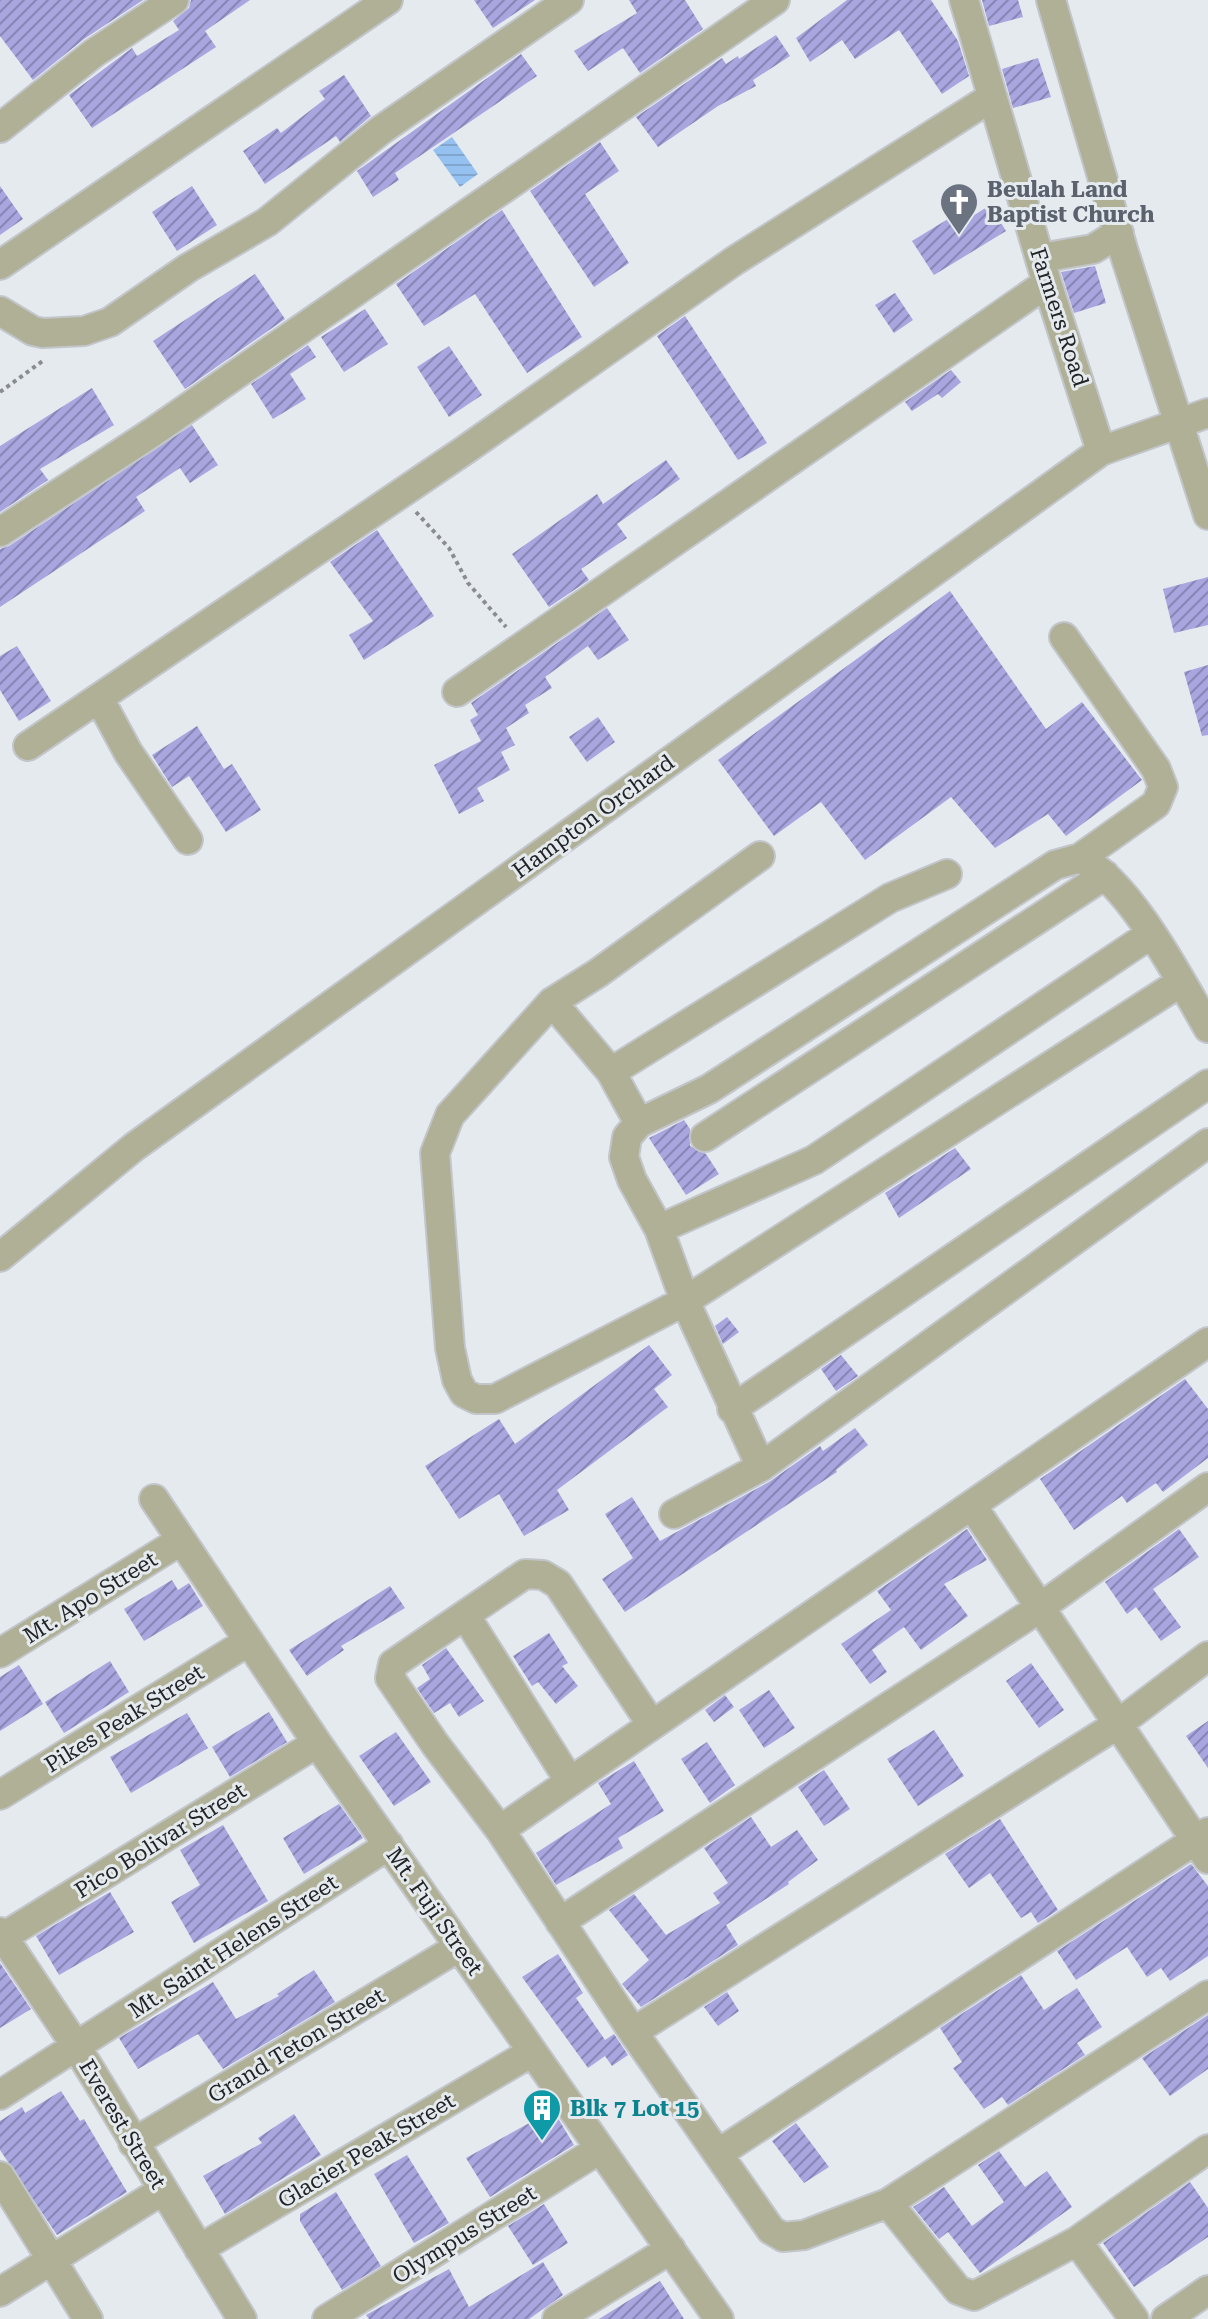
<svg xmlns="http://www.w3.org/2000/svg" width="1208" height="2319" font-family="'Roboto Serif',serif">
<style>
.water{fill:url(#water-rules)}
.building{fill:url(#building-hatch)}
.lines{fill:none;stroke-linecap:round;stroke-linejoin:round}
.minor-casing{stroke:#c2c6cb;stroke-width:32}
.path{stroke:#898c90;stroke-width:4;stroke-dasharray:4 4;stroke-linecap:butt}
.minor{stroke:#afb095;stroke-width:28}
.labels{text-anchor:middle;stroke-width:6;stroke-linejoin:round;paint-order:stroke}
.worship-label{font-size:22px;font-weight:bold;fill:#5b616d;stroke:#e5eaef;text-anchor:start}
.street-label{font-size:22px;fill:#212325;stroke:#e5eaef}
.culture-label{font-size:22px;font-weight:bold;fill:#0d838f;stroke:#e5eaef;text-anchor:start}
</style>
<defs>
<pattern id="water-rules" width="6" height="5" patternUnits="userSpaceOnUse" patternTransform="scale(2)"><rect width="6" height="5" fill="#95c1f1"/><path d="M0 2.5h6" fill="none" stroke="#80a6ce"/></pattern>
<pattern id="building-hatch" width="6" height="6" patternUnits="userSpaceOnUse" patternTransform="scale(2)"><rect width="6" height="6" fill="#a8a5df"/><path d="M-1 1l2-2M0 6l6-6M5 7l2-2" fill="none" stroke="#8886b5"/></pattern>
</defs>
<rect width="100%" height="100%" fill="#e5eaef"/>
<!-- water -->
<path class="water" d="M452 137 478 174 460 187 433 150Z"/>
<!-- building -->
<path class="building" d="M0 0H143L84 39 33 80 0 36Z
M191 0H250L205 31 216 47 92 128 69 95 132 48 137 56 179 30 173 21 189 8Z
M474 0H535L493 28Z
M629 0H685L703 29 640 73 623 48 588 71 574 51 637 13Z
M847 0H931L958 41 969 76 942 94 899 30 855 59 842 40 810 62 796 38Z
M982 0H1018L1023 17 989 26Z
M776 35 790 56 753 80 756 86 718 106 658 147 636 117 722 58 726 64 738 56 739 59Z
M521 54 537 76 395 173 399 180 373 197 357 171Z
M1038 58 1051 97 1013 108 1002 69Z
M344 75 371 116 340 142 336 136 265 184 243 151 277 128 281 133 325 99 319 91Z
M600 142 619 171 585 194 629 263 594 287 530 191Z
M0 186 23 219 0 235Z
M192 186 217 225 177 251 152 212Z
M990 205 1006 231 934 275 912 241 948 219 954 228Z
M502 210 582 337 527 373 475 294 424 326 396 284Z
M1095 266 1106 303 1074 313 1061 272Z
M255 274 285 319 185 389 153 341Z
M895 293 913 320 894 333 875 305Z
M365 309 388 344 344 372 321 337Z
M685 316 767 443 738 460 657 336Z
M308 345 316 357 290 374 306 399 273 419 251 384Z
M449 346 482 395 449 417 417 367Z
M951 370 961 382 942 398 938 394 912 411 905 402Z
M92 388 114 425 40 469 48 480 0 512V446Z
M192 425 218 465 190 483 180 468 136 497 145 511 0 607V549L9 546Z
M666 460 680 479 617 524 627 538 581 569 589 580 549 607 512 554 597 494 603 504Z
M377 530 434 616 364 660 349 635 373 621 330 562Z
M1208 577V625L1174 633 1163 589Z
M950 591 1046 729 1082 702 1142 780 1066 836 1048 814 995 848 951 797 865 860 821 802 774 836 718 760Z
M607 608 629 640 598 660 588 646 545 677 552 688 525 705 529 713 506 728 515 745 501 752 510 770 477 788 484 801 459 814 434 765 481 741 470 720 478 715 471 703Z
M17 646 51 701 19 721 0 690V656Z
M1208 665V735L1202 736 1184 672Z
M598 717 615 742 587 762 569 737Z
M197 726 224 769 232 764 261 810 226 832 189 776 172 787 152 755Z
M684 1120 690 1129V1146L706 1154 719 1174 686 1195 649 1138Z
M955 1148 971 1169 899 1218 885 1193Z
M727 1317 739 1332 723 1344 715 1326Z
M649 1345 672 1375 654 1389 668 1407 557 1490 569 1510 524 1536 499 1494 459 1519 425 1466 499 1419 515 1444Z
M841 1355 858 1376 836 1391 821 1369Z
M1185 1379 1208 1409V1458L1163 1492 1156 1483 1127 1503 1122 1496 1074 1530 1040 1479Z
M855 1428 868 1445 836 1470 837 1472 625 1612 602 1579 633 1558 605 1514 632 1497 660 1541 769 1482 820 1446 823 1451Z
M967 1529 987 1560 944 1584 968 1616 921 1650 904 1627 872 1650 887 1672 870 1684 841 1644 891 1610 877 1591Z
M1179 1529 1199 1557 1153 1589 1181 1627 1161 1641 1136 1607 1127 1614 1105 1582Z
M172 1580 178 1590 189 1583 203 1606 144 1641 124 1609Z
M390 1586 405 1608 341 1646 344 1650 307 1676 289 1650Z
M549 1633 568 1663 562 1666 578 1686 556 1704 538 1682 532 1686 513 1656Z
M446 1648 484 1701 459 1717 450 1703 434 1713 417 1688 430 1679 422 1665Z
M110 1661 129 1692 64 1733 45 1702Z
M1031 1663 1064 1710 1039 1728 1006 1681Z
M19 1665 43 1704 0 1731V1677Z
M769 1690 795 1728 764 1748 739 1710Z
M725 1695 734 1707 714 1722 705 1710Z
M269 1712 287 1742 230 1777 212 1747Z
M187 1713 208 1748 131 1793 110 1757Z
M1208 1721V1768L1186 1736Z
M934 1730 964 1776 918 1806 887 1759Z
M396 1732 431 1782 394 1806 359 1756Z
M707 1742 735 1785 710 1803 681 1759Z
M634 1761 664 1811 618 1838 623 1848 556 1885 536 1853 611 1804 598 1783Z
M824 1770 850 1809 824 1826 798 1787Z
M339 1804 363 1838 304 1874 283 1838Z
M751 1817 771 1847 797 1830 818 1860 788 1882 789 1884 726 1925 738 1945 641 2007 622 1984 649 1960 609 1910 634 1894 666 1935 720 1903 713 1893 728 1883 704 1848Z
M1000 1819 1058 1910 1038 1923 1031 1912 1021 1918 990 1873 969 1888 945 1854Z
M223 1825 268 1901 194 1943 171 1902 200 1885 180 1850Z
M1191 1864 1208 1886V1956L1170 1981 1161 1968 1147 1977 1127 1947 1076 1980 1057 1951Z
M110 1892 134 1932 59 1975 36 1936Z
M558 1954 583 1993 576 1998 605 2040 614 2034 628 2055 612 2066 605 2056 588 2068 522 1977Z
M0 1963 31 2009 0 2028Z
M314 1970 335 2002 223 2069 198 2034 138 2069 119 2038 213 1982 236 2019 279 1996 277 1994Z
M1021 1975 1044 2010 1077 1988 1102 2027 1077 2043 1085 2055 1008 2105 1002 2097 984 2109 953 2068 962 2062 940 2028Z
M727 1992 739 2011 718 2026 704 2007Z
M1208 2015V2069L1170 2096 1142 2058Z
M61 2091 80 2121 84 2119 127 2192 57 2235 0 2150V2121L22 2107 25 2113Z
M553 2110 574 2145 490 2197 466 2158Z
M294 2114 321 2155 225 2214 203 2176 262 2143 258 2138Z
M796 2123 829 2167 804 2183 772 2141Z
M999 2151 1025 2187 1047 2171 1072 2207 980 2273 948 2232 939 2239 913 2207 944 2187 972 2226 1004 2202 978 2165Z
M407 2155 449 2223 414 2243 374 2174Z
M1190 2182 1208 2208V2237L1134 2287 1103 2243Z
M336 2192 381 2266 342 2290 300 2221V2214Z
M544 2204 568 2243 533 2265 508 2226Z
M543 2262 563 2295 529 2319H369L366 2315 449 2269 469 2307Z
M660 2281 684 2319H599Z"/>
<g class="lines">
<defs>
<path id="minor" d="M964 0 1047 283 1101 451
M1051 0 1123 249 1208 515
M0 128 94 53 174 0
M1041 258 1093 249 1119 233
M0 265 388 0
M0 311 33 331 43 333 84 331 110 322 188 268 267 222 381 130 569 0
M0 532 153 432 775 0
M1064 637 1156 769 1163 787 1156 804 1080 858
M457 692 1047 283
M99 698 128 752 188 840
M28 746 465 450 734 261 992 97
M760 856 598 973 552 1002 450 1115 435 1153 450 1348 457 1380 464 1393 476 1399H495L685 1301 1181 982
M552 1002 611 1072
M639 1123 709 1089 1055 865 1080 858C1129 881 1181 981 1208 1028
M705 1137 1105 875
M659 1229 814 1160 1151 934
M0 1257 134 1147 1101 451 1208 413
M732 1409 1208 1084
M761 1467 685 1301 659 1229 632 1180 624 1157 627 1137 639 1123 611 1072 890 898 947 874
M154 1499 317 1743 719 2319
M973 1507 1208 1859
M674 1514 761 1467 1208 1143
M465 1615 569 1780
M0 1653 180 1541
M652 1725 558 1584 543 1575 525 1574 393 1664 390 1678 435 1744 500 1830 633 2032 771 2230 783 2237 804 2235 888 2203 1208 1995
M0 1795 249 1641
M500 1830 1208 1342
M560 1922 1038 1609 1208 1487
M0 1932 76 2046 242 2319
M3 1937 317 1743
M633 2032 1118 1724 1208 1656
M0 2095 389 1845
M133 2143 459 1947
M719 2153 1208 1832
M0 2176 88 2319
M888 2203 958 2290 974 2296 1077 2241 1208 2149
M1077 2241 1134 2319
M199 2249 532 2052
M0 2292 163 2190
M327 2319 600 2149
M557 2319 671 2249
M1166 2319 1208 2290"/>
</defs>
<!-- minor casing -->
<use href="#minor" class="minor-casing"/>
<!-- path -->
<path class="path" d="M0 392 44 360
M416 512 449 548 468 583 506 627"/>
<!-- minor -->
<use href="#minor" class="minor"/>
</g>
<!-- icons -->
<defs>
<symbol id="church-pin" viewBox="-11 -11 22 30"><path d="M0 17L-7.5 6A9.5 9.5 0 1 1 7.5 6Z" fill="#6b7280" stroke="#e5eaef"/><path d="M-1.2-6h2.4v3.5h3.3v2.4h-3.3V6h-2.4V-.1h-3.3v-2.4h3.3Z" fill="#fff"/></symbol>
<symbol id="building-pin" viewBox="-11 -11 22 30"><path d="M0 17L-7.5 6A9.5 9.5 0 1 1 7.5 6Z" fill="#0f9aa8" stroke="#e5eaef"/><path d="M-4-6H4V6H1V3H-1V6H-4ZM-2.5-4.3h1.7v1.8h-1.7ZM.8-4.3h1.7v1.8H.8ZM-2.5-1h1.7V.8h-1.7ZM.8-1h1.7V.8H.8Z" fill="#fff"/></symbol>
</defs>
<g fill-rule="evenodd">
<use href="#church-pin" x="937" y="180" width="44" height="60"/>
<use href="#building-pin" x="520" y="2086" width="44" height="60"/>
</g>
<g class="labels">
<!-- worship labels -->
<g class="worship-label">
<text x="987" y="197">Beulah Land<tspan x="987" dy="25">Baptist Church</tspan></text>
</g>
<!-- street labels -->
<g class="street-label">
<text transform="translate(1060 317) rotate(72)" y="8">Farmers Road</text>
<text transform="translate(593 816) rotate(-36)" y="8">Hampton Orchard</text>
<text transform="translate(90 1597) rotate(-32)" y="8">Mt. Apo Street</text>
<text transform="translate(124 1718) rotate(-32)" y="8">Pikes Peak Street</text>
<text transform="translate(160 1840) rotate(-32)" y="8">Pico Bolivar Street</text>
<text transform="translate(435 1911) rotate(55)" y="8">Mt. Fuji Street</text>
<text transform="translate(233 1946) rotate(-33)" y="8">Mt. Saint Helens Street</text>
<text transform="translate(296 2045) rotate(-31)" y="8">Grand Teton Street</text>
<text transform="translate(123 2124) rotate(59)" y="8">Everest Street</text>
<text transform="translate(366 2150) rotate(-31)" y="8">Glacier Peak Street</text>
<text transform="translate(464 2234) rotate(-32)" y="8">Olympus Street</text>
</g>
<!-- culture labels -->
<g class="culture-label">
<text x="570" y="2116">Blk 7 Lot 15</text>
</g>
</g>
</svg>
